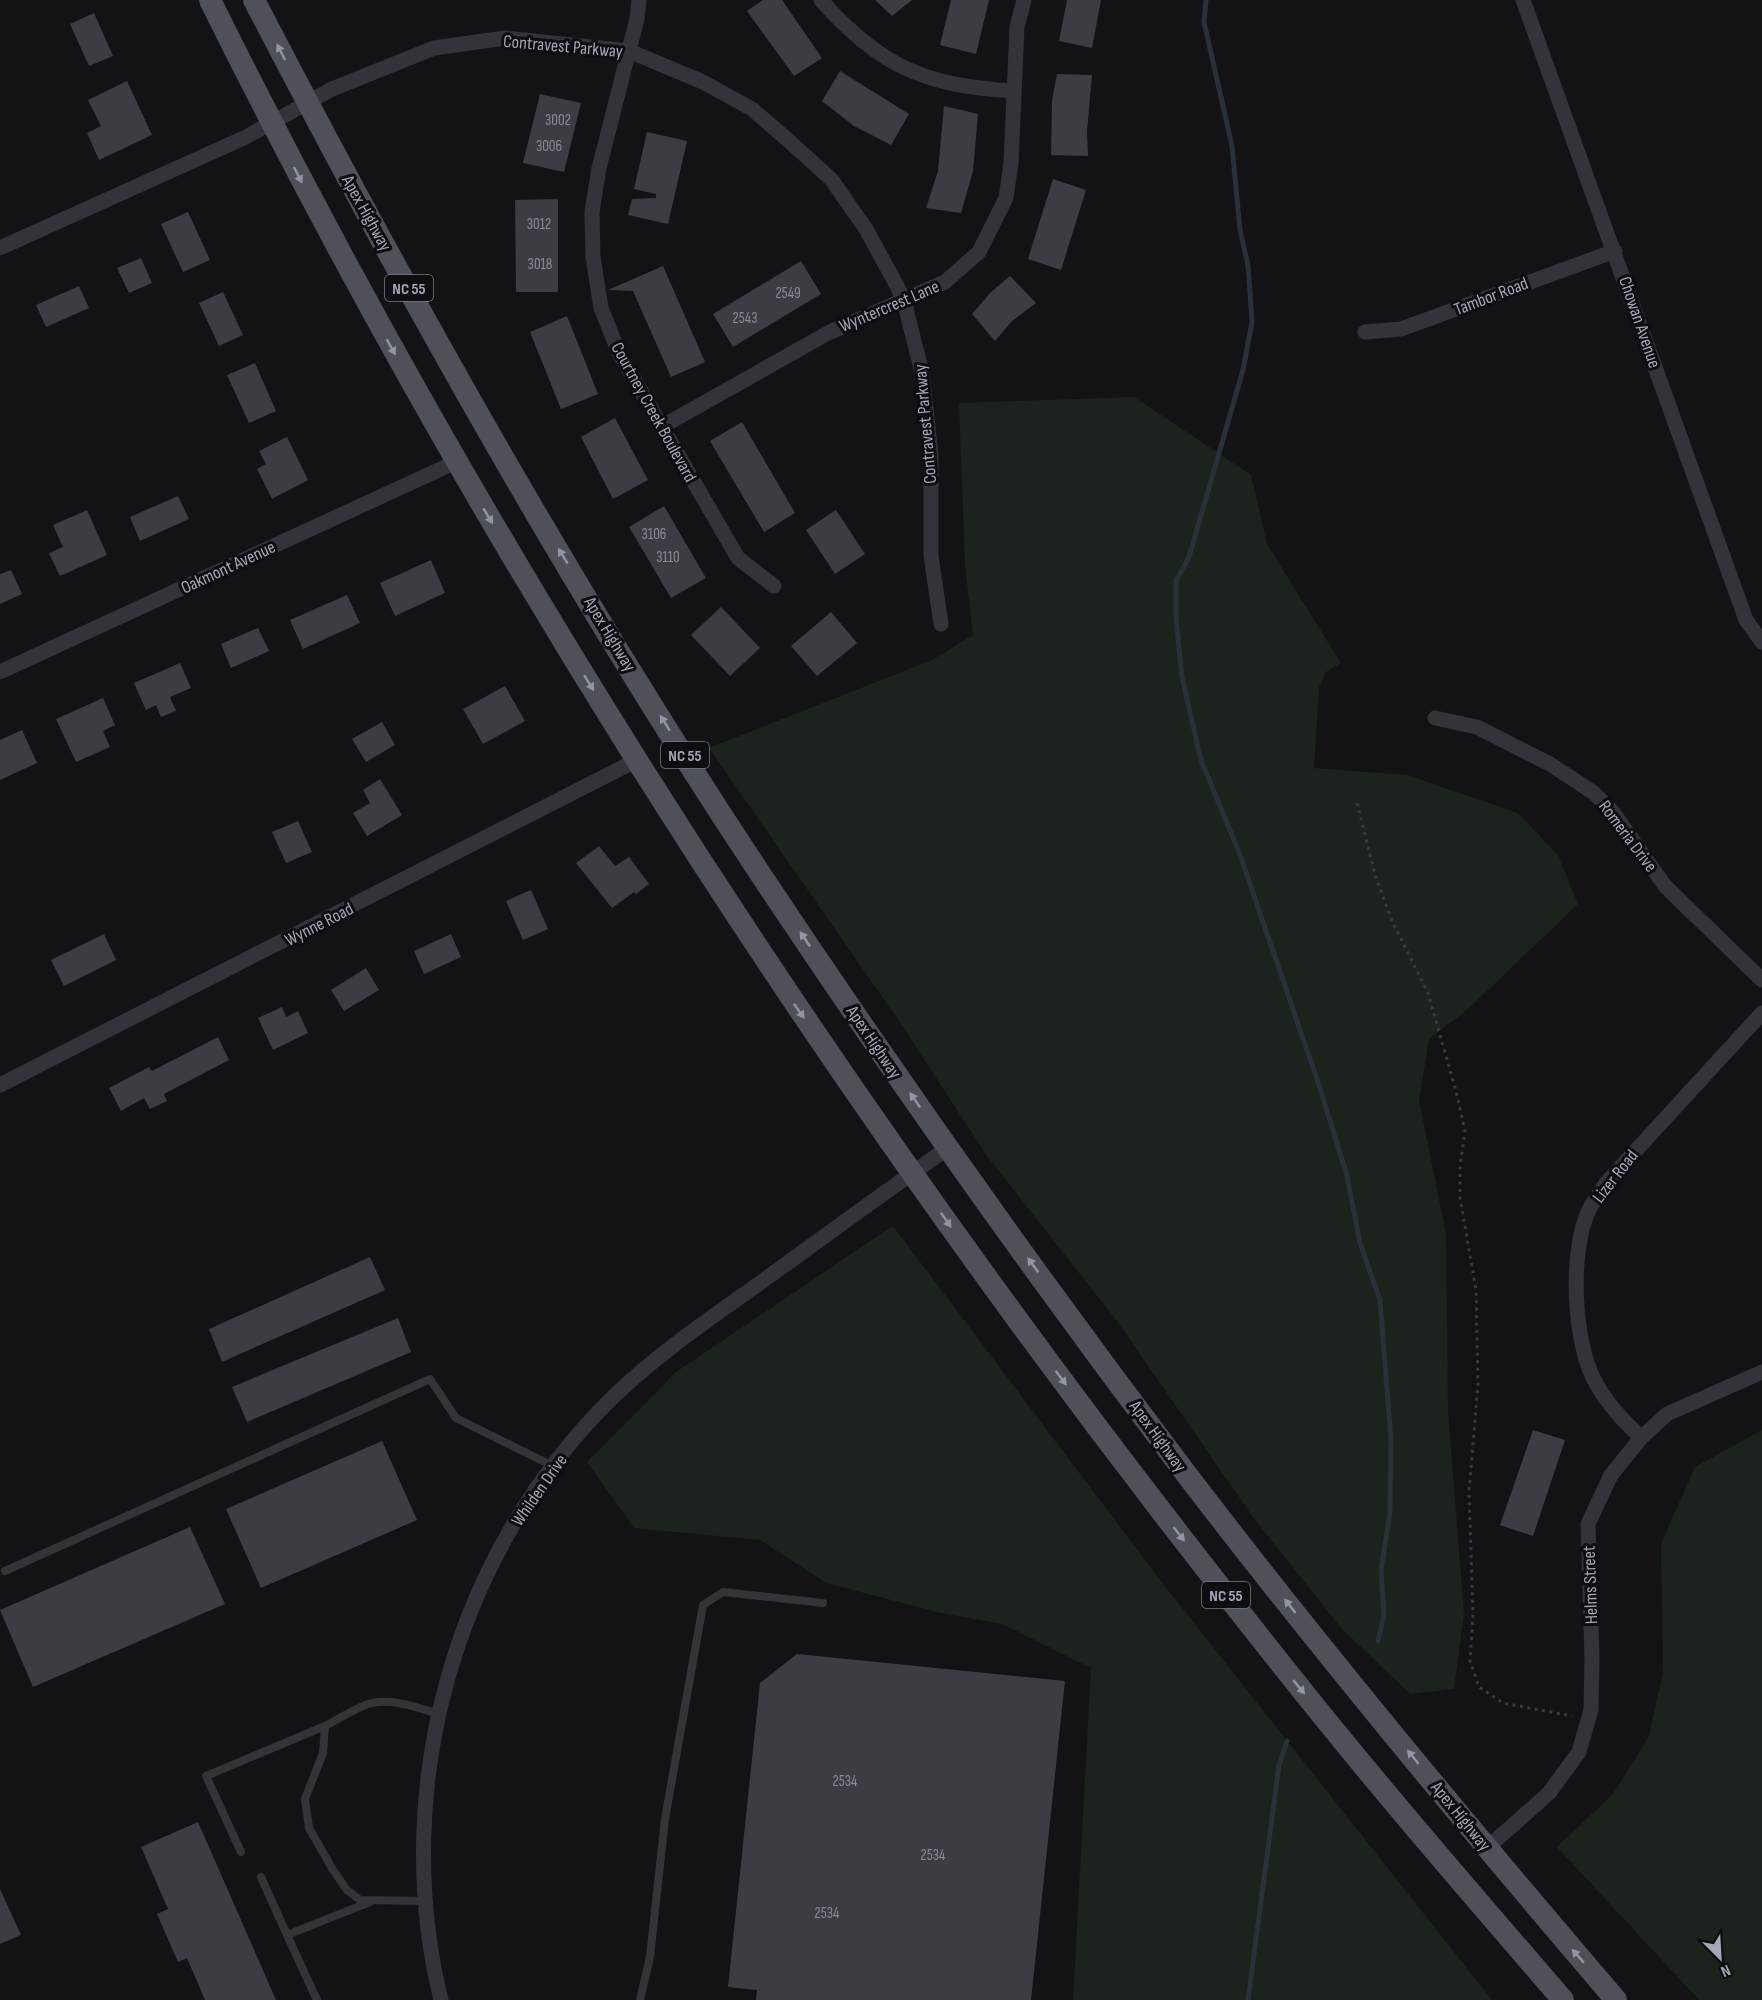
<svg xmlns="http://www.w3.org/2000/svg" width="1762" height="2000" font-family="'Sofia Sans Condensed',sans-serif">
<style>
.green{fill:#1b231c}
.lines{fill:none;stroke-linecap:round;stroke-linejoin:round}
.stream{stroke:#283039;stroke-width:5}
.building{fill:#3c3d42}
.path{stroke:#393b41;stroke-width:3;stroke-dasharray:3 4.5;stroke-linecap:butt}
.service{stroke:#33343a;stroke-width:8}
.minor{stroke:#33343a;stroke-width:15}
.primary{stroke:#4f5159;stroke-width:22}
.oneway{fill:#9296a3}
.labels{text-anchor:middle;stroke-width:6;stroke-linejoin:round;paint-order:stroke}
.number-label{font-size:15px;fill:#898c99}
.shield{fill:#0e0e10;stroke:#767984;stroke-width:1.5}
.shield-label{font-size:16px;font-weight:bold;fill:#a3a7b6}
.street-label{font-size:18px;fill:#a3a7b6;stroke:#0e0e10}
</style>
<rect width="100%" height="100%" fill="#131315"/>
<!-- green -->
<path class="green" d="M1134 397 1251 475 1267 544 1341 663 1326 672 1319 687 1314 768 1407 775 1518 813 1558 855 1578 904 1468 1009 1429 1039 1419 1100 1446 1234 1448 1410 1464 1614 1454 1689 1410 1694 1342 1629 1255 1520 1117 1321 987 1156 901 1024 709 748 932 660 973 635 965 565 959 403Z
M893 1226 1164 1585 1492 2000H1073L1091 1668 1003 1624 941 1613 826 1583 760 1540 634 1528 587 1462 676 1372Z
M1762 1430V2000H1699L1557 1847 1613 1794 1649 1736 1663 1672 1661 1544 1695 1467Z"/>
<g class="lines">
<!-- stream -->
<path class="stream" d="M1206 0 1204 22 1232 146 1240 230 1248 265 1252 322 1243 370 1189 557 1176 581V619L1182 677 1201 760 1239 852 1319 1085 1347 1176 1360 1243 1380 1300 1391 1440 1390 1512 1381 1571 1384 1615 1378 1641
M1248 2000 1279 1765 1287 1741"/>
</g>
<!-- building -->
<path class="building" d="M763 0H782L822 58 794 76 747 11Z
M875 0H912L892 16Z
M951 0H989L976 54 940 45Z
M1067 0H1101L1092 48 1059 41Z
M94 13 113 56 89 66 70 24Z
M840 71 909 114 891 145 854 126 822 101Z
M1057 74 1092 75 1087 131 1088 156 1051 155 1052 101Z
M127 81 152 135 99 160 87 133 101 126 88 100Z
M540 94 581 103 564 172 523 163Z
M944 106 978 114 973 171 961 213 926 208 938 171Z
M647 132 687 141 668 224 628 215 632 199 656 198V194L634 189Z
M1053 179 1086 190 1061 270 1028 259Z
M558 199V292H516L515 200Z
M188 212 210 260 183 272 161 224Z
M141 258 152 283 129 293 117 268Z
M801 261 821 294 733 347 713 314Z
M663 266 705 362 671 377 633 291 608 290Z
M1010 276 1036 303 1012 321 995 341 972 314 990 293Z
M79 286 89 308 46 327 36 305Z
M223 292 243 335 219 346 199 303Z
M567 316 598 394 561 409 530 332Z
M255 363 276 411 249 423 227 375Z
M615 418 648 480 613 499 581 437Z
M742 422 795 513 764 532 710 441Z
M287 437 308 480 272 499 257 469 266 464 259 451Z
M178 496 189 519 140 541 130 517Z
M664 506 706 578 671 598 629 527Z
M87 510 107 555 60 576 49 553 63 547 53 525Z
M836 510 865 554 835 574 806 530Z
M431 560 445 593 395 616 380 583Z
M11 570 22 594 0 604V574Z
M347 595 360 623 303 649 290 620Z
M721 607 760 648 730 676 691 635Z
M831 612 857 643 817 676 791 646Z
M258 628 269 651 231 668 221 644Z
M180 663 191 688 170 697 176 711 161 717 156 705 146 710 134 683Z
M505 686 525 721 483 744 463 709Z
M103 698 115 725 103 731 110 747 76 762 56 719Z
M382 722 395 745 366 762 352 739Z
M22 730 37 763 0 780V740Z
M380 779 402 815 367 836 353 813 370 803 363 790Z
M298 821 312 852 286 863 272 832Z
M599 846 615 866 629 857 649 884 636 894 634 892 612 908 576 863Z
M531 890 548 929 523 940 506 901Z
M104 934 116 960 64 986 51 960Z
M451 934 461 957 424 974 414 951Z
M366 968 379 990 344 1011 331 990Z
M282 1007 286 1017 298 1011 308 1033 273 1050 258 1018Z
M218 1037 229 1060 164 1094 167 1101 150 1109 144 1098 121 1111 109 1088 149 1067 152 1071Z
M370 1257 385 1290 222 1362 209 1329Z
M398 1318 411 1352 247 1422 232 1387Z
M1533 1430 1565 1440 1533 1536 1500 1525Z
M382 1441 417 1520 261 1588 226 1509Z
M190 1527 225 1604 33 1687 0 1610Z
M797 1654 1065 1681 1031 2000H756L757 1990 728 1987 760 1683Z
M198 1822 276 2000H205L187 1958 178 1962 157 1914 168 1909 141 1847Z
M0 1889 21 1935 0 1944Z"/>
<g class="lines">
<!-- path -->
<path class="path" d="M1357 803 1376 878 1393 923 1428 993 1456 1091 1465 1131 1460 1166V1197L1476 1290 1478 1383 1469 1492 1473 1614 1470 1661 1479 1687 1503 1703 1572 1716"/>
<!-- service -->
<path class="service" d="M5 1571 430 1379 456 1418 553 1466
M241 1852 206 1776 325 1726
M261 1877 287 1935
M425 1901 360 1900 347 1890 333 1870 309 1828 305 1799 323 1753 325 1726C339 1719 354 1709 368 1704 391 1697 418 1708 439 1714
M317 2000 287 1935 370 1902
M640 2000 650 1957 665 1819 703 1605 723 1592 823 1603"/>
<!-- minor -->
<path class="minor" d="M639 0 637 19 599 168 592 212 593 257 601 308 619 353 738 558 774 586
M821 0C880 67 926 86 1014 91
M1523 0 1746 620 1762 642
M0 248 246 137 332 89 434 48 505 38 629 51 703 82 752 109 789 141 831 179 866 229 897 286 904 301 922 372 931 455V556L941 624
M1365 332 1401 329 1615 251
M661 427 828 333 945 282 979 252 1006 198 1011 163 1017 27 1024 0
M0 672 456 462
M1435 718 1477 727 1550 764 1594 793 1613 812 1665 886 1762 980
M0 1085 637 760
M1641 1438C1625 1422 1608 1405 1597 1385 1573 1346 1569 1251 1589 1210 1593 1201 1601 1192 1606 1183L1762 1013
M1487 1848 1549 1793 1579 1752 1591 1710 1592 1658 1588 1524 1611 1475 1641 1438 1667 1414 1762 1372
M441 2000C389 1788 455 1553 611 1399 657 1354 711 1318 764 1280 825 1236 886 1191 948 1148"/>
<!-- primary -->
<path class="primary" d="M210 0C505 596 873 1154 1289 1674 1377 1785 1470 1892 1563 2000
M254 0C409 299 575 595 761 875 896 1078 1037 1277 1184 1471 1322 1652 1468 1827 1616 2000"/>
</g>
<!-- one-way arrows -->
<defs><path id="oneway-solid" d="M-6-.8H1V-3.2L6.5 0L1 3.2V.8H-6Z" transform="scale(1.5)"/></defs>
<g class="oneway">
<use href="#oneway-solid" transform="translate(281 52) rotate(-117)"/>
<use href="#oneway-solid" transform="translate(298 175) rotate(63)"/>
<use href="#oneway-solid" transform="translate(391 347) rotate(61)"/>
<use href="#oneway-solid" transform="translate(488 516) rotate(59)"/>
<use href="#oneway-solid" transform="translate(563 556) rotate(-121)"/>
<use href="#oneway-solid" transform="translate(589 683) rotate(58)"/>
<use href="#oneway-solid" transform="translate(665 723) rotate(-122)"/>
<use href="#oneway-solid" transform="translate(805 939) rotate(-124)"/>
<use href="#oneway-solid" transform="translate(799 1011) rotate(55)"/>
<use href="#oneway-solid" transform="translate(915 1100) rotate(-125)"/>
<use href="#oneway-solid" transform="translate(946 1220) rotate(55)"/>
<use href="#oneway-solid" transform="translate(1033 1265) rotate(-126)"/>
<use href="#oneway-solid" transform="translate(1061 1378) rotate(53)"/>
<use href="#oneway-solid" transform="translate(1179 1534) rotate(52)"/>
<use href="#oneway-solid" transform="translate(1290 1606) rotate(-128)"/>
<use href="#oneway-solid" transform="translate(1299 1687) rotate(50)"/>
<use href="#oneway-solid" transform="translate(1413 1757) rotate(-129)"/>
<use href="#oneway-solid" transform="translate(1578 1956) rotate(-131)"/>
</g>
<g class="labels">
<!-- number labels -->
<g class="number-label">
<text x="558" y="125">3002</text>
<text x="549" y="151">3006</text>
<text x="539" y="229">3012</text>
<text x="540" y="269">3018</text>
<text x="788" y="298">2549</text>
<text x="745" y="323">2543</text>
<text x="654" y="539">3106</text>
<text x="668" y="562">3110</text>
<text x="845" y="1786">2534</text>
<text x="933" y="1860">2534</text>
<text x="827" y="1918">2534</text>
</g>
<!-- shield labels -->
<g class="shield">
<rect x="385" y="275" width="48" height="26" rx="4.5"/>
<rect x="661" y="742" width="48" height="26" rx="4.5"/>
<rect x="1202" y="1582" width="48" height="26" rx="4.5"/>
</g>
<g class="shield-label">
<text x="409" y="294">NC 55</text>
<text x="685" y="761">NC 55</text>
<text x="1226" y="1601">NC 55</text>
</g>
<!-- street labels -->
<g class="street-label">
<text transform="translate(563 46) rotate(5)" y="6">Contravest Parkway</text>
<text transform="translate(367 213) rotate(61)" y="6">Apex Highway</text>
<text transform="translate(1491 296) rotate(-21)" y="6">Tambor Road</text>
<text transform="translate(889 306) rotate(-23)" y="6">Wyntercrest Lane</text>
<text transform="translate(1640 322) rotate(71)" y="6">Chowan Avenue</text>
<text transform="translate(654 412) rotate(61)" y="6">Courtney Creek Boulevard</text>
<text transform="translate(925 424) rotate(-95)" y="6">Contravest Parkway</text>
<text transform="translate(228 567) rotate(-25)" y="6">Oakmont Avenue</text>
<text transform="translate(610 634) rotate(59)" y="6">Apex Highway</text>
<text transform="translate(1628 836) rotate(53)" y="6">Romeria Drive</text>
<text transform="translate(319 924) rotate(-27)" y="6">Wynne Road</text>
<text transform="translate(874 1042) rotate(56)" y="6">Apex Highway</text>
<text transform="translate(1615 1176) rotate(-52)" y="6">Lizer Road</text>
<text transform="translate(1158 1436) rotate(54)" y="6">Apex Highway</text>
<text transform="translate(539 1490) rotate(-55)" y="6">Whilden Drive</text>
<text transform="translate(1590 1585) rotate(-92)" y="6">Helms Street</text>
<text transform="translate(1461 1816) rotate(51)" y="6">Apex Highway</text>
</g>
</g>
<!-- north arrow -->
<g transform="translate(1720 1958) rotate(156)" stroke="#0e0e10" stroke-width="4.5" paint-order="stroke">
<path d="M0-4.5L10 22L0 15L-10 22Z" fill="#a3a7b6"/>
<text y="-9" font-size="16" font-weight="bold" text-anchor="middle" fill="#a3a7b6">N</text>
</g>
</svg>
